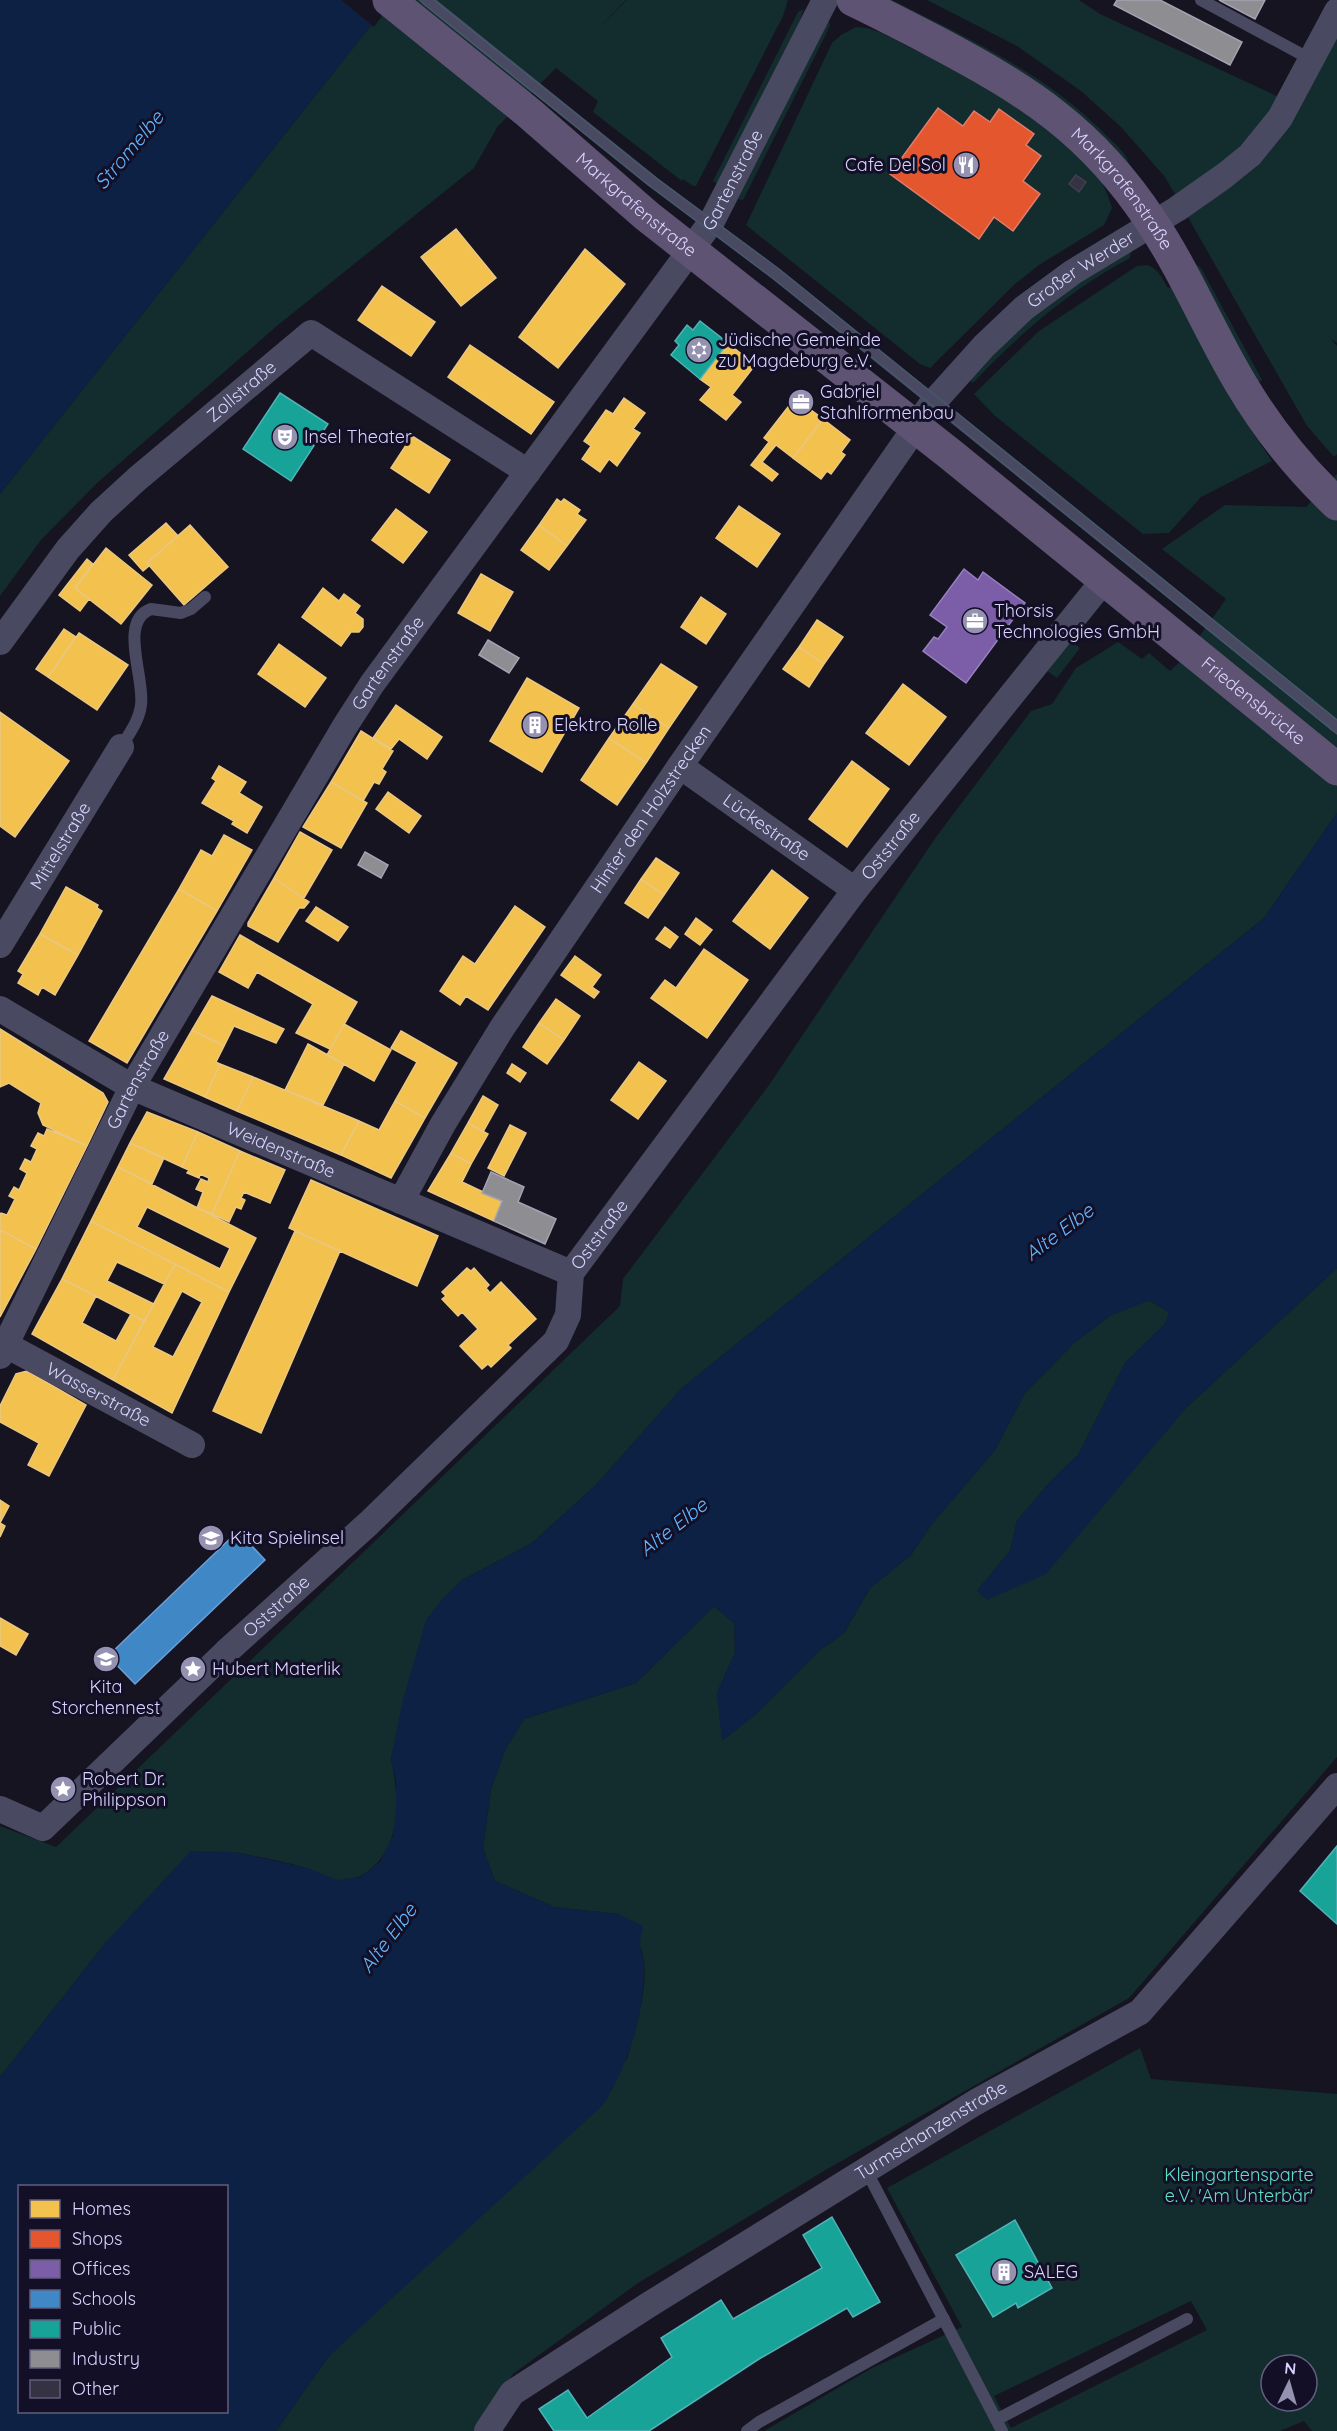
<svg xmlns="http://www.w3.org/2000/svg" width="1337" height="2431" font-family="Quicksand,sans-serif">
<style>
.green{fill:#132c2d;fill-rule:evenodd}
.water{fill:#0d2144;fill-rule:evenodd}
.pier{fill:#161421}
.homes{fill:#f2c14e;stroke:#eac783;stroke-width:1.5;fill-rule:evenodd}
.shops{fill:#e4572e;stroke:#e17c6d;stroke-width:1.5}
.offices{fill:#7b5ea7;stroke:#9781c1;stroke-width:1.5}
.schools{fill:#3f88c5;stroke:#6d9fd6;stroke-width:1.5}
.public{fill:#17a398;stroke:#51b2b7;stroke-width:1.5}
.industry{fill:#8d8d92;stroke:#a4a2b3;stroke-width:1.5}
.building{fill:#343243;stroke:#433f54;stroke-width:1.5}
.lines{fill:none;stroke-linecap:round;stroke-linejoin:round}
.service{stroke:#4a4962;stroke-width:12}
.minor{stroke:#4a4962;stroke-width:26}
.primary{stroke:#5e5373;stroke-width:33}
.tram{stroke:#43596b;stroke-width:1.5}
.labels{text-anchor:middle;stroke-width:6;stroke-linejoin:round;paint-order:stroke}
.poi-label{font-size:18px;fill:#d9d4ff;stroke:#130f26;text-anchor:start}
.street-label{font-size:18px;fill:#d9d4ff;stroke:#130f26}
.park-label{font-size:18px;fill:#5fe0c0;stroke:#130f26}
.water-label{font-size:20px;font-style:italic;fill:#62b6ff;stroke:#130f26}
</style>
<rect width="100%" height="100%" fill="#161421"/>
<!-- green -->
<path class="green" d="M391 0H626L592 34 627 0H788L783 16 696 186H693L683 179 682 181 593 112 598 101 556 68 498 126 474 168 278 325 97 483 41 540 0 596V494Z
M878 0H892C970 39 1049 75 1110 139 1117 146 1128 155 1129 164Z
M927 0H1079L1100 14 1296 105 1337 28V343L1331 339 1337 346V454L1334 457 1307 426 1165 177 1121 127 1081 91 1017 46Z
M804 9 799 23 718 184 713 181 798 12Z
M828 21 830 25 825 36 743 200 738 199Z
M856 27C876 27 894 40 911 48 970 77 1045 114 1089 164 1101 178 1107 191 1112 208L1104 225 1039 265 1015 284 930 368 920 364 746 225 832 43 841 35Z
M1131 250 1130 258C1070 290 1020 333 973 383L968 379 1019 327 1064 291Z
M1147 265C1158 268 1162 278 1168 288L1173 286 1239 412 1272 461 1201 497 1169 533 1143 534 995 416 974 394 1039 331 1137 266Z
M1197 265 1201 268 1262 380 1255 384 1192 266Z
M1337 474V813L1264 918 682 1388 596 1485 532 1543 462 1580 391 1758C399 1798 403 1846 367 1872 359 1878 346 1881 336 1880 326 1878 316 1871 306 1868 283 1861 258 1857 234 1852L107 1941 0 2077V1826L56 1847 620 1306 623 1279 769 1085 936 837 1031 711 1052 704 1076 668 1118 642 1142 659 1149 653 1170 671 1184 658 1226 599 1162 549 1225 505 1306 507Z
M1069 640 1080 648 1057 678 1047 671Z
M1337 1268V1757L1129 1998 829 2168 638 2283 513 2374 476 2431H276L329 2356 627 2059C635 2030 654 1973 639 1945 634 1934 625 1924 618 1914L554 1907 495 1881 483 1848 491 1789 506 1748 524 1719 636 1683 714 1606 734 1623 735 1653 717 1693 723 1740 756 1714 820 1650 844 1633 870 1588 911 1555 931 1525 995 1450 1025 1393 1075 1342 1111 1315 1149 1300 1170 1313 1164 1325 1125 1363 1078 1455 1049 1483 1017 1521 1010 1551 977 1591 1187 1407Z
M1140 2048 1151 2079 1337 2094V2431H1312L1304 2421 1280 2431H764L872 2368 962 2327 887 2188ZM1015 2220 1051 2288 1018 2307 1016 2303 993 2317 956 2256ZM1191 2301 1207 2330 1011 2428 994 2396ZM1271 2365H1307V2401H1271Z"/>
<!-- water -->
<path class="water" d="M0 0H391L0 494Z
M1337 813V1268L1187 1407 1046 1574 987 1600 977 1591 1010 1551 1017 1521 1049 1483 1078 1455 1125 1363 1164 1325 1169 1313 1150 1300 1111 1315 1075 1342 1025 1393 995 1450 931 1525 911 1555 870 1588 844 1633 820 1650 756 1714 722 1741 717 1693 735 1653 734 1623 714 1606 636 1683 524 1719 506 1748 491 1789 483 1848 495 1881 554 1907 618 1914 643 1926C642 1932 640 1939 640 1945 640 1952 645 1960 644 1968 644 2017 628 2064 603 2105L329 2356 276 2431H0V2077L107 1941 191 1851 234 1852 276 1861 307 1868 337 1880 360 1877 380 1862 393 1836 396 1807V1782L391 1758 403 1700 426 1620 444 1597 462 1580 532 1543 596 1485 682 1388 1264 918ZM20 2186H226V2412H20Z"/>
<!-- pier -->
<path class="pier" d="M341 0H394L374 27Z"/>
<!-- homes -->
<path class="homes" d="M456 229 496 278 461 306 421 257Z
M585 249 625 284 558 368 519 337Z
M382 286 435 322 411 356 358 320Z
M728 343 755 365 732 395 741 402 726 420 700 400 711 387 700 379Z
M470 345 554 402 531 434 448 377Z
M624 398 645 413 633 429 640 433 617 466 609 459 600 472 582 459 591 446 584 441 606 410 613 414Z
M795 398 823 419 793 458 776 445 762 462 778 474 772 481 751 465 769 442 764 438Z
M823 419 850 440 841 452 845 455 831 474 827 471 821 479 793 458Z
M412 436 450 460 429 493 391 468Z
M557 499 561 502 564 499 580 510 577 514 586 520 567 546 539 525Z
M739 506 780 534 757 567 716 538Z
M396 509 427 532 403 563 372 540Z
M166 523 178 536 147 563 150 565 143 571 129 555Z
M190 525 228 567 184 605 147 563Z
M539 525 567 546 549 570 521 550Z
M106 548 152 585 121 624 75 588Z
M87 559 93 564 75 588 89 599 80 611 59 595Z
M481 574 513 592 490 631 458 613Z
M323 588 339 601 344 594 360 606 355 613 363 619V627L359 632H351L341 646 302 617Z
M701 597 726 614 706 644 681 627Z
M817 620 843 637 824 664 799 647Z
M64 629 76 637 48 677 36 669Z
M79 633 128 665 97 710 48 677Z
M279 644 326 678 305 707 258 674Z
M799 647 824 664 809 687 783 669Z
M661 664 697 687 669 728 633 704Z
M527 678 579 708 542 772 490 741Z
M903 684 946 717 909 765 866 733Z
M633 704 669 728 646 763 609 738Z
M396 705 442 737 427 759 399 739 391 749 373 738Z
M0 712 69 761 15 837 0 826Z
M361 731 393 751 382 769 386 772 379 784 374 782 363 801 331 782Z
M609 738 646 763 617 805 581 780Z
M852 761 889 789 847 847 809 819Z
M219 766 246 782 239 793 262 807 247 833 232 824 234 821 202 803 216 781 212 778Z
M331 782 367 803 341 848 303 827Z
M388 792 421 816 409 833 376 809Z
M300 832 332 850 304 898 274 878Z
M224 835 252 850 217 911 179 889 201 850 212 856Z
M656 858 679 873 664 895 641 879Z
M772 870 808 898 770 949 733 921Z
M274 878 309 902 304 908H299L278 942 248 926V923Z
M641 879 664 895 648 918 625 903Z
M66 887 98 905 97 908 102 911 78 955 40 934Z
M179 889 217 911 127 1063 89 1041Z
M515 906 545 927 488 1010 466 996 460 1005 440 991 463 956 475 964Z
M316 907 348 927 338 941 306 921Z
M696 918 712 930 700 945 685 934Z
M665 927 678 937 670 948 656 939Z
M40 934 78 955 55 995 42 987 38 995 18 983 23 974 18 971Z
M240 935 357 1002 330 1049 296 1033 313 1004 257 972 248 988 219 972Z
M704 949 748 980 707 1038 651 998 665 980 676 988Z
M575 956 601 975 592 987 599 992 594 998 561 975Z
M212 996 284 1029 276 1043 234 1026 224 1046 192 1030Z
M556 999 580 1016 564 1040 539 1023Z
M539 1023 564 1040 547 1064 523 1047Z
M344 1024 391 1050 374 1081 327 1055Z
M0 1029 103 1093 108 1102 87 1146 43 1125 38 1113 41 1103 9 1083 0 1087Z
M192 1030 224 1046 216 1062 220 1064 205 1097 164 1079Z
M401 1031 457 1063 425 1118 395 1101 417 1062 391 1048Z
M308 1044 344 1064 323 1105 285 1090Z
M639 1062 666 1081 638 1119 611 1100Z
M220 1064 253 1077 237 1111 205 1097Z
M512 1064 526 1073 520 1082 507 1073Z
M253 1077 359 1121 341 1155 237 1111Z
M483 1096 498 1105 483 1132 468 1123Z
M395 1101 425 1118 391 1178 341 1155 359 1121 379 1130Z
M147 1112 198 1132 182 1167 130 1143Z
M468 1123 488 1134 471 1164 451 1153Z
M510 1125 526 1133 504 1176 488 1168Z
M47 1129 87 1146 36 1249 0 1230V1214L1 1213 7 1215 15 1199 9 1196 14 1187 19 1190 27 1173 20 1169 25 1159 31 1162 37 1149 31 1146 38 1133 44 1136Z
M198 1132 240 1151 212 1214 197 1208 203 1192 196 1189 201 1179 208 1182 209 1178 200 1174 199 1178 187 1173 189 1170 182 1167Z
M130 1143 164 1158 152 1184 118 1167Z
M240 1151 285 1170 270 1203 244 1192 241 1198 245 1200 241 1209 236 1207 229 1222 212 1214Z
M451 1153 471 1164 462 1182 502 1201 494 1221 428 1191Z
M118 1167 256 1238 229 1292 91 1221ZM147 1207 230 1248 220 1269 137 1227Z
M311 1180 438 1236 417 1286 289 1228Z
M91 1221 175 1264 164 1284 117 1262 107 1281 154 1304 144 1321 62 1279Z
M0 1230 36 1249 0 1317Z
M295 1231 340 1251 261 1433 213 1411Z
M175 1264 229 1292 172 1413 113 1380ZM182 1291 202 1302 173 1357 153 1347Z
M467 1268 471 1271 474 1268 489 1285 486 1288 490 1293 501 1282 536 1319 508 1345 511 1348 491 1367 488 1364 482 1369 460 1346 478 1329 462 1312 458 1316 442 1299 446 1296 442 1292Z
M62 1279 96 1296 82 1323 116 1341 131 1314 144 1321 113 1380 32 1334Z
M27 1371 86 1405 49 1476 28 1465 39 1443 0 1422V1406L16 1374Z
M0 1500 9 1506 0 1523 5 1526 0 1537Z
M0 1618 28 1634 16 1655 0 1646Z"/>
<!-- shops -->
<path class="shops" d="M938 108 963 126 974 111 990 122 999 109 1034 134 1026 145 1041 156 1023 181 1040 194 1013 231 994 217 979 239 890 174Z"/>
<!-- offices -->
<path class="offices" d="M964 569 978 580 983 572 1025 603 966 683 923 651 934 637 938 639 947 627 930 615Z"/>
<!-- schools -->
<path class="schools" d="M238 1531 265 1560 135 1684 108 1656Z"/>
<!-- public -->
<path class="public" d="M700 321 728 343 700 379 671 355 679 345 675 341 687 325 693 330Z
M280 393 328 424 291 481 243 449Z
M1337 1846V1924L1300 1891Z
M832 2217 880 2302 853 2317 847 2308 759 2359 649 2431H554L539 2409 568 2390 587 2418 672 2357 661 2338 721 2300 733 2319 822 2268 803 2235Z
M1015 2220 1052 2288 1018 2308 1016 2303 993 2317 956 2255Z"/>
<!-- industry -->
<path class="industry" d="M1117 0H1160L1242 42 1230 65 1114 5Z
M1219 0H1265L1255 19Z
M488 640 519 658 509 673 479 655Z
M365 852 388 865 381 878 358 865Z
M491 1172 524 1187 518 1202 556 1219 545 1244 494 1221 502 1201 482 1193Z"/>
<!-- building -->
<path class="building" d="M1076 175 1086 182 1079 192 1069 184Z"/>
<g class="lines">
<!-- service -->
<path class="service" d="M427 0 653 182 775 273 1337 727
M1201 0 1312 60
M121 747C129 734 139 721 141 705 145 678 118 621 151 609L181 613 191 609 205 597
M866 2170 1002 2431
M996 2420 1187 2319
M747 2431 759 2422 944 2319"/>
<!-- minor -->
<g class="minor">
<path id="s1" d="M0 642 68 549 101 512 137 479 311 333 528 472"/>
<path id="s2" d="M680 766 855 890"/>
<path id="s3" d="M0 945 121 747"/>
<path id="s4" d="M0 1009 132 1087 571 1273"/>
<path id="s5" d="M401 1201 443 1124 502 1028 680 766 931 405 984 346 1024 308 1073 272 1177 209 1224 176 1250 155 1280 118 1337 11"/>
<path id="s6" d="M6 1345 192 1445"/>
<path id="s7" d="M0 1356 132 1087 345 726 372 684 712 221 825 0"/>
<path id="s8" d="M0 1809 43 1828 226 1652 369 1523 556 1341 568 1315 571 1273 855 890 1104 580"/>
<path id="s9" d="M487 2431 512 2393 650 2304 976 2102 1140 2012 1337 1786"/>
</g>
<!-- primary -->
<g class="primary">
<path id="s10" d="M389 0 529 113 647 216 950 454 1337 769"/>
<path id="s11" d="M853 0C880 13 907 27 934 41 1027 90 1092 131 1151 221 1186 273 1209 331 1241 384 1267 428 1300 469 1337 504"/>
</g>
<!-- tram -->
<path class="tram" d="M419 0 650 186 771 277 898 378 1337 734
M434 0 656 178 779 269 1337 720"/>
</g>
<!-- icons -->
<defs>
<symbol id="restaurant-disc" viewBox="-11 -11 22 22"><circle r="9.5" fill="#9591b1" stroke="#130f26"/><path d="M-5-6h1v4h1v-4h1v4h1v-4h1v5L-1.5 .5V6h-2V.5L-5-1ZM5-6V6H3V1.5H1.5Q1.5-4 5-6Z" fill="#fff"/></symbol>
<symbol id="synagogue-disc" viewBox="-11 -11 22 22"><circle r="9.5" fill="#9591b1" stroke="#130f26"/><path d="M0-6.5L5.6 3.2H-5.6ZM0 6.5L5.6-3.2H-5.6Z" fill="#fff"/></symbol>
<symbol id="office-disc" viewBox="-11 -11 22 22"><circle r="9.5" fill="#9591b1" stroke="#130f26"/><path d="M-6-3h4V-5.5h4V-3h4V5H-6ZM-1-4.5V-3h2v-1.5ZM-6 0V1H6V0Z" fill="#fff"/></symbol>
<symbol id="theatre-disc" viewBox="-11 -11 22 22"><circle r="9.5" fill="#9591b1" stroke="#130f26"/><path d="M-5-5.5Q0-4 5-5.5V0Q5 5 0 6Q-5 5-5 0ZM-3.3-2.5H-1v1.5H-3.3ZM1-2.5H3.3v1.5H1ZM-2.8 1Q0 5.5 2.8 1Z" fill="#fff"/></symbol>
<symbol id="building-disc" viewBox="-11 -11 22 22"><circle r="9.5" fill="#9591b1" stroke="#130f26"/><path d="M-4-6H4V6H1V3H-1V6H-4ZM-2.5-4.3h1.7v1.8h-1.7ZM.8-4.3h1.7v1.8H.8ZM-2.5-1h1.7V.8h-1.7ZM.8-1h1.7V.8H.8Z" fill="#fff"/></symbol>
<symbol id="school-disc" viewBox="-11 -11 22 22"><circle r="9.5" fill="#9591b1" stroke="#130f26"/><path d="M0-5L7-2L0 1L-7-2ZM-4 1L0 2.5L4 1V4Q0 6-4 4Z" fill="#fff"/></symbol>
<symbol id="sight-disc" viewBox="-11 -11 22 22"><circle r="9.5" fill="#9591b1" stroke="#130f26"/><path d="M0-6L1.8-2.2L6-1.7L2.9 1.2L3.7 5.4L0 3.3L-3.7 5.4L-2.9 1.2L-6-1.7L-1.8-2.2Z" fill="#fff"/></symbol>
</defs>
<g fill-rule="evenodd">
<use href="#restaurant-disc" x="951" y="150" width="30" height="30"/>
<use href="#synagogue-disc" x="684" y="335" width="30" height="30"/>
<use href="#office-disc" x="786" y="387" width="30" height="30"/>
<use href="#theatre-disc" x="270" y="422" width="30" height="30"/>
<use href="#office-disc" x="960" y="606" width="30" height="30"/>
<use href="#building-disc" x="520" y="710" width="30" height="30"/>
<use href="#school-disc" x="196" y="1523" width="30" height="30"/>
<use href="#school-disc" x="91" y="1644" width="30" height="30"/>
<use href="#sight-disc" x="178" y="1654" width="30" height="30"/>
<use href="#sight-disc" x="48" y="1774" width="30" height="30"/>
<use href="#building-disc" x="989" y="2257" width="30" height="30"/>
</g>
<g class="labels">
<!-- poi labels -->
<g class="poi-label">
<text x="946" y="171" text-anchor="end">Cafe Del Sol</text>
<text x="718" y="346">Jüdische Gemeinde<tspan x="718" dy="21">zu Magdeburg e.V.</tspan></text>
<text x="820" y="398">Gabriel<tspan x="820" dy="21">Stahlformenbau</tspan></text>
<text x="304" y="443">Insel Theater</text>
<text x="994" y="617">Thorsis<tspan x="994" dy="21">Technologies GmbH</tspan></text>
<text x="554" y="731">Elektro Rolle</text>
<text x="230" y="1544">Kita Spielinsel</text>
<text x="212" y="1675">Hubert Materlik</text>
<text x="106" y="1693" text-anchor="middle">Kita<tspan x="106" dy="21">Storchennest</tspan></text>
<text x="82" y="1785">Robert Dr.<tspan x="82" dy="21">Philippson</tspan></text>
<text x="1024" y="2278">SALEG</text>
</g>
<!-- street labels -->
<g class="street-label">
<text dy="6" stroke="none"><textPath href="#s7" startOffset="1389">Gartenstraße</textPath></text>
<text dy="6" stroke="none"><textPath href="#s11" startOffset="333">Markgrafenstraße</textPath></text>
<text dy="6" stroke="none"><textPath href="#s10" startOffset="321">Markgrafenstraße</textPath></text>
<text dy="6" stroke="none"><textPath href="#s5" startOffset="1160">Großer Werder</textPath></text>
<text dy="6" stroke="none"><textPath href="#s1" startOffset="350">Zollstraße</textPath></text>
<text dy="6" stroke="none"><textPath href="#s7" startOffset="795">Gartenstraße</textPath></text>
<text dy="6" stroke="none"><textPath href="#s10" startOffset="1113">Friedensbrücke</textPath></text>
<text dy="6" stroke="none"><textPath href="#s5" startOffset="465">Hinter den Holzstrecken</textPath></text>
<text dy="6" stroke="none"><textPath href="#s2" startOffset="106">Lückestraße</textPath></text>
<text dy="6" stroke="none"><textPath href="#s3" startOffset="116">Mittelstraße</textPath></text>
<text dy="6" stroke="none"><textPath href="#s8" startOffset="1359">Oststraße</textPath></text>
<text dy="6" stroke="none"><textPath href="#s7" startOffset="309">Gartenstraße</textPath></text>
<text dy="6" stroke="none"><textPath href="#s4" startOffset="315">Weidenstraße</textPath></text>
<text dy="6" stroke="none"><textPath href="#s8" startOffset="873">Oststraße</textPath></text>
<text dy="6" stroke="none"><textPath href="#s6" startOffset="105">Wasserstraße</textPath></text>
<text dy="6" stroke="none"><textPath href="#s8" startOffset="369">Oststraße</textPath></text>
<text dy="6" stroke="none"><textPath href="#s9" startOffset="540">Turmschanzenstraße</textPath></text>
</g>
<!-- park labels -->
<g class="park-label">
<text x="1239" y="2181">Kleingartensparte<tspan x="1239" dy="21">e.V. 'Am Unterbär'</tspan></text>
</g>
<!-- water labels -->
<g class="water-label">
<text transform="translate(129 150) rotate(-50)" y="7">Stromelbe</text>
<text transform="translate(1059 1232) rotate(-37)" y="7">Alte Elbe</text>
<text transform="translate(673 1527) rotate(-38)" y="7">Alte Elbe</text>
<text transform="translate(388 1938) rotate(-53)" y="7">Alte Elbe</text>
</g>
</g>
<!-- legend -->
<rect x="18" y="2185" width="210" height="228" fill="#130f26" stroke="#625e7d" stroke-width="1.5"/>
<rect x="30" y="2200" width="30" height="18" fill="#f2c14e" stroke="#625e7d" stroke-width="1.5"/>
<text x="72" y="2215" font-size="18" fill="#d9d4ff">Homes</text>
<rect x="30" y="2230" width="30" height="18" fill="#e4572e" stroke="#625e7d" stroke-width="1.5"/>
<text x="72" y="2245" font-size="18" fill="#d9d4ff">Shops</text>
<rect x="30" y="2260" width="30" height="18" fill="#7b5ea7" stroke="#625e7d" stroke-width="1.5"/>
<text x="72" y="2275" font-size="18" fill="#d9d4ff">Offices</text>
<rect x="30" y="2290" width="30" height="18" fill="#3f88c5" stroke="#625e7d" stroke-width="1.5"/>
<text x="72" y="2305" font-size="18" fill="#d9d4ff">Schools</text>
<rect x="30" y="2320" width="30" height="18" fill="#17a398" stroke="#625e7d" stroke-width="1.5"/>
<text x="72" y="2335" font-size="18" fill="#d9d4ff">Public</text>
<rect x="30" y="2350" width="30" height="18" fill="#8d8d92" stroke="#625e7d" stroke-width="1.5"/>
<text x="72" y="2365" font-size="18" fill="#d9d4ff">Industry</text>
<rect x="30" y="2380" width="30" height="18" fill="#343243" stroke="#625e7d" stroke-width="1.5"/>
<text x="72" y="2395" font-size="18" fill="#d9d4ff">Other</text>
<!-- north arrow -->
<g transform="translate(1289 2383) rotate(5)"><circle r="28" fill="#130f26" stroke="#625e7d" stroke-width="1.5"/>
<path d="M0-4.5L10 22L0 15L-10 22Z" fill="#9591b1"/>
<text y="-9" font-size="16" font-weight="bold" text-anchor="middle" fill="#d9d4ff">N</text>
</g>
</svg>
